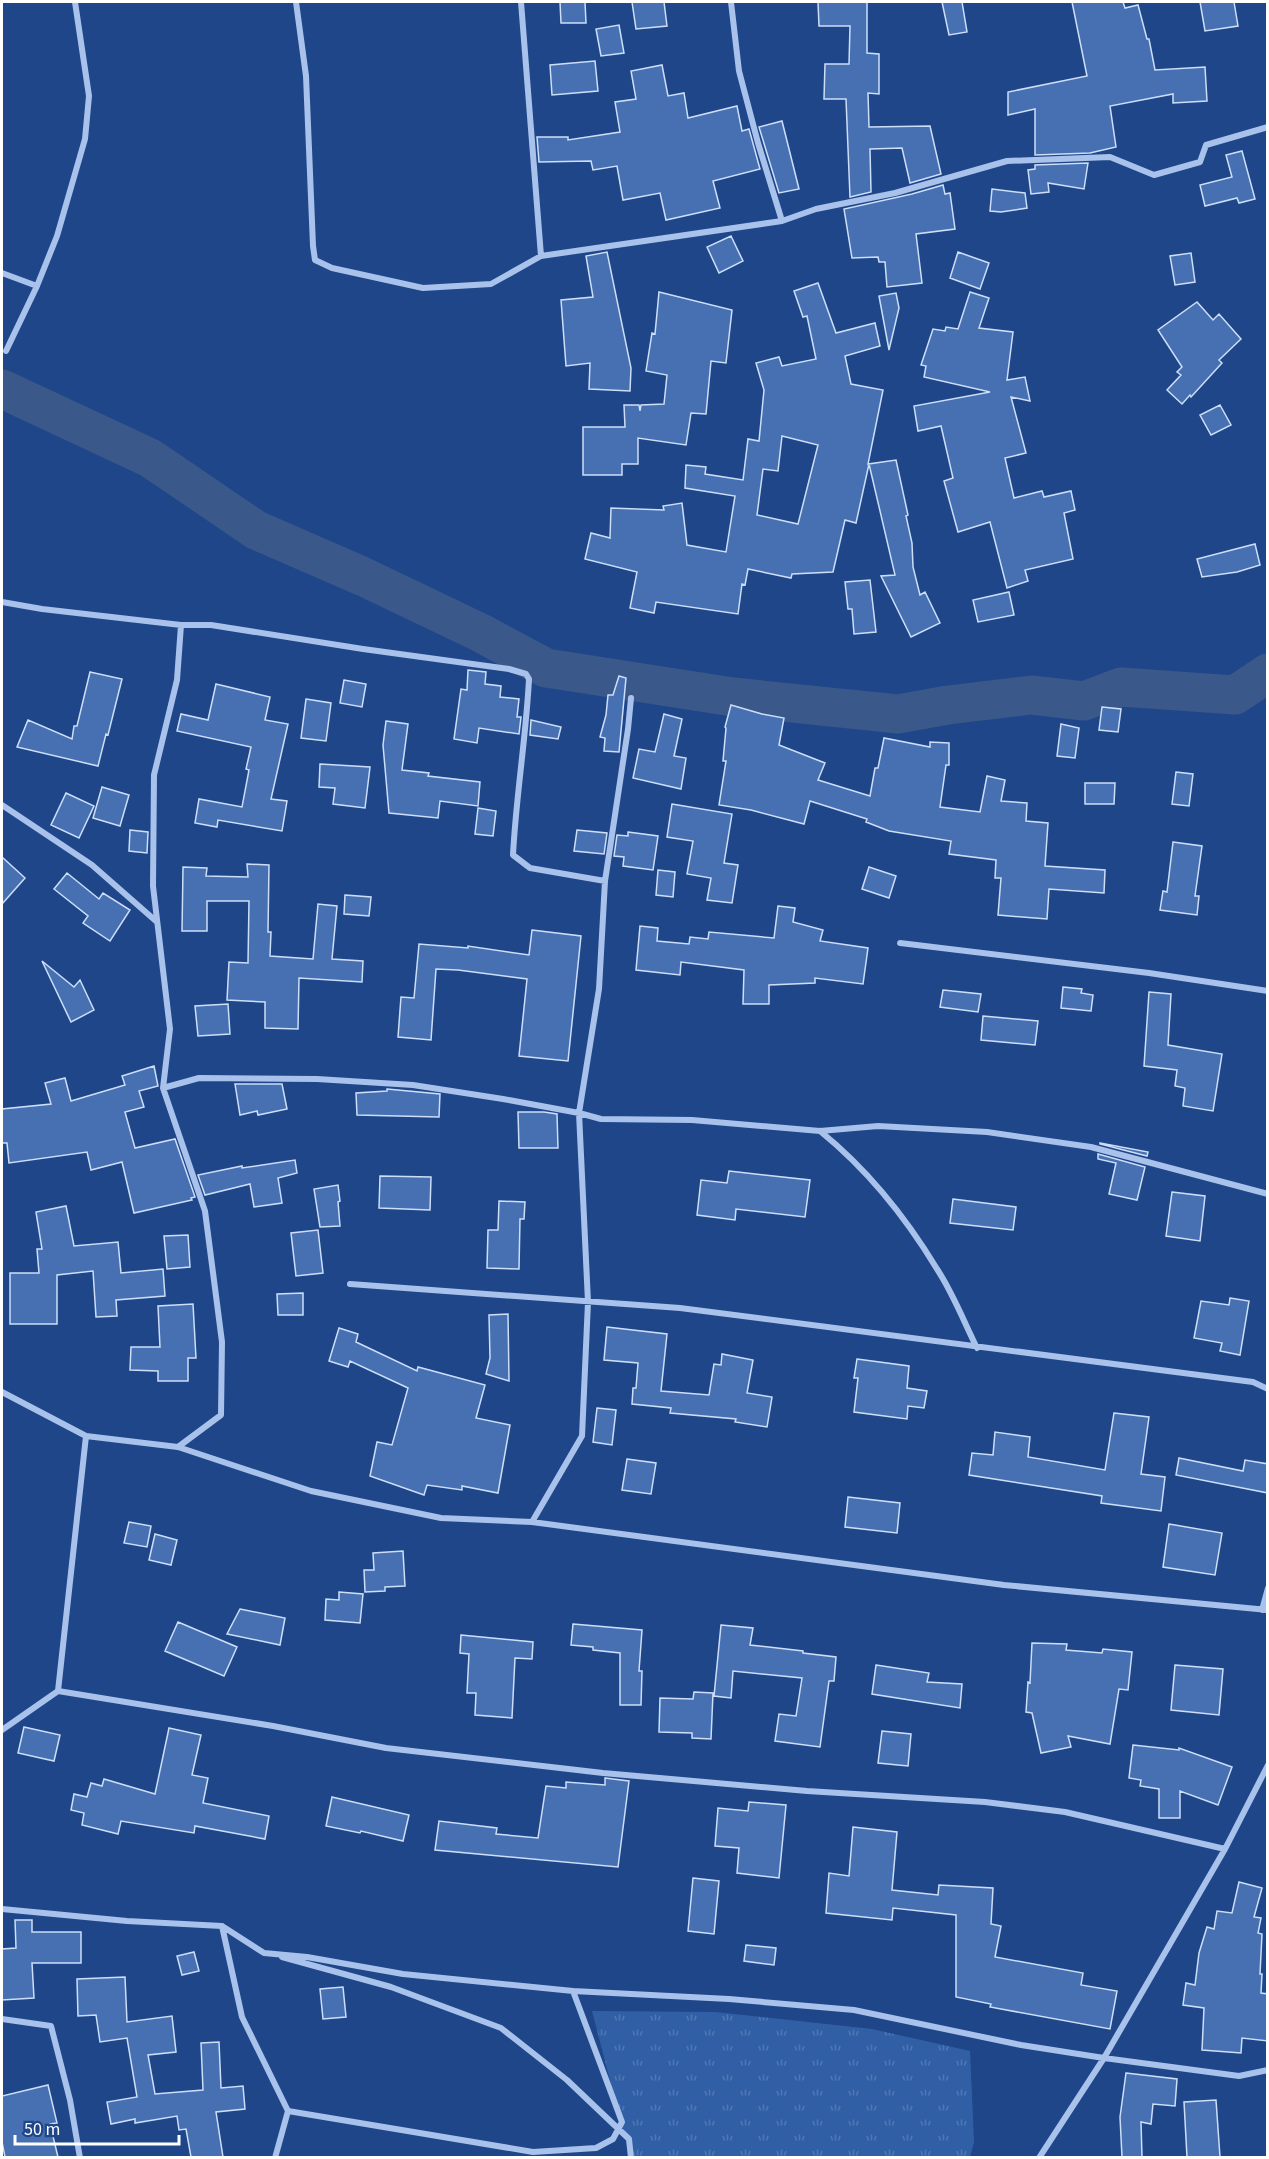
<svg xmlns="http://www.w3.org/2000/svg" width="1269" height="2159" font-family="'Source Sans 3',sans-serif">
<style>
.park{fill:url(#park-tufts)}
.lines{fill:none;stroke-linecap:round;stroke-linejoin:round}
.river{stroke:#3a5889;stroke-width:39}
.building{fill:#4670b1;stroke:#cddef8;stroke-width:1.5;fill-rule:evenodd}
.street{stroke:#a8c2eb;stroke-width:6}
</style>
<defs>
<pattern id="park-tufts" width="24" height="20" patternUnits="userSpaceOnUse" patternTransform="scale(1.5)"><rect width="24" height="20" fill="#315fa6"/><path d="M3 7l-1-3M5 7V3M7 7l1-3M15 17l-1-3M17 17v-4M19 17l1-3" fill="none" stroke="#5077b3"/></pattern>
</defs>
<rect width="100%" height="100%" fill="#1e4689"/>
<!-- park -->
<path class="park" d="M592 2011 715 2012 872 2029 970 2051 974 2142 970 2157H630Z"/>
<g class="lines">
<!-- river -->
<path class="river" d="M2 389 150 458 256 530 364 577 481 633 546 668 733 697 898 714 948 705 1031 695 1084 701 1121 687 1235 695 1268 673"/>
</g>
<!-- building -->
<path class="building" d="M560 2H585L586 23H561Z
M632 2H664L667 26 636 29Z
M818 2H867V53L879 54V94L868 93 869 127 930 126 941 174 910 183 902 148 870 149 871 192 850 197 846 99H824L825 64H849L850 26H819Z
M942 2H962L967 32 949 35Z
M1072 2H1123L1125 8 1138 5 1147 39H1149L1155 70 1205 67 1207 101 1173 103V94L1110 106 1116 147 1090 153 1035 155V109L1008 115V92L1087 76Z
M1200 2H1234L1238 26 1205 31Z
M619 25 624 53 601 56 596 29Z
M595 61 598 91 552 95 550 65Z
M662 65 668 96 684 93 688 118 737 106 742 131 749 129 760 169 713 181 720 208 666 220 660 193 623 200 617 166 593 170 591 161 539 162 537 137H568V140L620 132 615 102 636 99 631 71Z
M782 121 799 189 779 193 759 127Z
M1242 151 1255 199 1239 203 1237 198 1205 206 1200 185 1232 177 1226 155Z
M1088 163 1084 189 1048 183 1049 192 1031 194 1028 170 1035 169V165Z
M943 185 945 194 950 193 955 229 916 234 922 283 887 287 885 262H879L878 257 852 258 844 209 912 194Z
M992 189 1025 193 1027 208 1001 212 990 211Z
M731 236 743 261 719 273 707 247Z
M607 252 631 368 630 391 589 389 590 363 566 366 561 300 593 297 586 256Z
M958 252 989 263 980 289 950 278Z
M1191 253 1195 282 1175 285 1170 256Z
M818 283 836 333 875 323 880 346 845 356 851 384 883 390 868 464 896 460 908 515 906 516 912 543 913 567 920 595 925 592 940 623 911 637 881 576 895 575 869 464 856 523 845 520 833 572 792 574 791 578 748 569 745 585 742 584 738 614 656 602 654 613 630 608 637 572 585 559 591 533 610 538 611 508 664 510 663 506 682 503 687 545 726 552 735 496 685 488 686 465 706 467 705 474 743 480 748 439 759 441 764 390 756 363 779 357 782 366 816 359 807 316 803 317 794 291ZM782 436 818 445 798 524 757 515 763 469 778 471Z
M659 292 732 310 726 363 711 361 706 414 691 413 686 445 638 438V464H622V475H583V427H625L624 405H639L640 411 641 405 664 404 667 375 646 371 652 333 655 334Z
M970 292 989 298 979 328 1013 332 1007 380 1025 377 1030 401 1011 397 1026 453 1005 458 1014 498 1042 491 1044 497 1071 491 1075 510 1064 513 1073 559 1025 570 1028 581 1007 588 990 522 958 532 944 481 953 478 941 426 918 431 914 406 990 392 924 377 926 366 921 365 933 329 945 331 946 327 958 329Z
M896 293 899 308 889 350 879 296Z
M1197 302 1213 320 1219 314 1241 339 1219 360 1222 363 1191 397 1190 395 1182 404 1167 390 1181 375 1177 372 1182 367 1158 330Z
M1220 405 1231 425 1211 435 1200 415Z
M1255 544 1260 565 1237 572 1202 577 1197 559Z
M870 580 876 632 854 634 852 609H848L845 582Z
M1009 592 1014 615 978 622 973 600Z
M468 670 486 672 485 684 501 686 500 697 519 699 517 717H521L519 734 479 728 477 743 454 739 461 689 467 690Z
M90 672 122 679 108 735 106 734 98 766 17 747 28 720 72 739 74 726H77Z
M619 676 626 678 619 752 604 751 605 738 600 737 606 715 608 695H613Z
M344 680 366 684 362 707 340 703Z
M216 684 270 697 265 720 288 724 271 799 287 801 282 831 218 820 217 827 195 823 199 799 242 807 249 770 246 769 251 747 177 731 181 714 208 720Z
M306 699 331 703 326 741 301 738Z
M731 705 762 714 784 718 779 745 825 763 818 780 870 796 875 768H878L884 738 930 747V742L949 743V765H946L940 807 980 812 987 776 1005 780 1001 801 1027 803 1026 821 1048 823 1045 866 1105 870 1104 893 1049 889 1047 919 998 915 1001 878H995L996 860 949 854 951 841 889 831 866 822 867 819 810 801 804 824 751 810 719 805 726 761H723L726 728 725 727Z
M1102 707 1121 709 1118 732 1099 730Z
M664 714 682 719 674 756 686 758 681 789 633 778 639 749 655 752Z
M531 720 561 727 558 739 530 735Z
M386 721 408 724 402 770 429 773 428 776 480 782 478 806 440 801 438 818 389 813 383 745Z
M1061 724 1079 728 1075 758 1057 756Z
M320 764 370 767 365 808 333 804 335 788 319 787Z
M1176 772 1193 774 1189 806 1172 804Z
M1085 783H1115L1114 804H1085Z
M102 787 129 795 120 826 93 818Z
M66 793 94 806 79 838 51 825Z
M672 804 732 814 724 863 738 865 732 903 707 900 711 878 687 874 693 841 667 837Z
M478 808 496 811 493 836 475 834Z
M130 830 148 832 147 853 129 851Z
M577 830 607 833 604 854 574 851Z
M628 832 658 836 653 870 623 866 624 857 614 856 617 835 628 836Z
M1173 842 1202 846 1195 896H1199L1197 915 1160 910 1163 891 1167 892Z
M2 857 25 878 2 904Z
M247 864 269 865 268 932H271L270 956 313 959 318 904 337 906 332 959 363 961 362 982 299 978 298 1029 265 1028V1002L227 1000 229 962 248 963 249 901H207V931H182L183 867 207 868 206 876 248 877Z
M869 867 896 876 889 898 862 889Z
M658 870 675 872 673 897 656 895Z
M67 873 99 899 103 893 130 910 110 941 83 923 88 916 54 889Z
M345 895 371 897 369 916 344 914Z
M778 906 795 908 793 922 823 930 820 941 868 948 863 984 815 978V983L769 985V1004H743L744 970 681 962 680 975 636 970 640 926 658 928 657 941 689 944 690 937 708 939 709 932 774 938Z
M532 930 581 936 568 1061 519 1056 527 979 458 970 436 969 431 1040 398 1037 401 997 414 998 419 944 468 948V946L529 955Z
M42 961 74 987 80 980 94 1010 71 1022Z
M1063 987 1082 989 1081 993 1093 995 1091 1011 1061 1008Z
M943 990 981 994 978 1012 940 1007Z
M1149 992 1171 994 1168 1045 1222 1054 1213 1111 1183 1106 1185 1088 1175 1086 1177 1070 1144 1066Z
M228 1004 230 1034 198 1036 195 1006Z
M983 1016 1038 1021 1035 1045 981 1040Z
M154 1066 158 1086 139 1091 144 1107 125 1112 135 1148 175 1139 195 1197 191 1198 192 1200 134 1213 122 1162 91 1170 87 1152 9 1163 7 1143H2V1109L51 1104 45 1083 65 1078 71 1101 125 1085 122 1076Z
M235 1084H282L287 1109 258 1115 257 1111 240 1115Z
M387 1089 440 1094 439 1117 357 1115 356 1093 387 1091Z
M518 1112H544L557 1114 558 1148H519Z
M1100 1143 1148 1152 1147 1156 1100 1144Z
M1098 1154 1145 1167 1137 1200 1109 1194 1116 1163 1098 1159Z
M295 1160 297 1173 278 1178 282 1203 254 1207 250 1184 205 1195 198 1175 242 1166V1168Z
M729 1171 810 1180 805 1217 736 1209 735 1220 697 1215 701 1180 727 1183Z
M380 1176 431 1177 430 1210 379 1208Z
M338 1185 340 1201 338 1202 340 1226 320 1227 314 1189Z
M1172 1192 1205 1196 1200 1241 1166 1236Z
M953 1199 1016 1207 1013 1230 950 1223Z
M499 1201 525 1202 524 1219H520L519 1269 487 1268 488 1230H498Z
M66 1206 74 1246 118 1242 121 1273 163 1269 165 1296 116 1300 117 1316 96 1317 93 1271 57 1275V1324H10V1273H39L37 1249H42L36 1212Z
M318 1230 323 1273 296 1276 291 1233Z
M188 1235 190 1267 167 1269 164 1236Z
M303 1293V1315H278L277 1294Z
M1230 1298 1249 1301 1240 1355 1220 1351 1222 1343 1194 1338 1201 1301 1229 1305Z
M193 1304 196 1358H188V1381H158V1371L130 1370 131 1347H160L158 1306Z
M508 1314 509 1381 486 1374 490 1358 489 1315Z
M607 1327 667 1334 661 1391 709 1395 714 1364 721 1365 722 1354 753 1360 747 1393 772 1397 767 1427 735 1422 736 1419 670 1413 671 1408 632 1404 633 1388H636L638 1363 604 1360Z
M339 1328 358 1334 356 1342 417 1371 418 1367 485 1385 476 1418 510 1425 498 1493 462 1486V1490L427 1485 424 1495 370 1476 377 1442 392 1445 408 1388 350 1361 348 1367 329 1361Z
M857 1359 909 1366 907 1388 927 1391 924 1408 908 1406 907 1419 854 1412 858 1378H854Z
M597 1408 616 1410 612 1445 593 1442Z
M1114 1413 1149 1417 1141 1474 1165 1477 1161 1511 1101 1503 1102 1496 969 1475 972 1453 993 1455 995 1432 1030 1437 1028 1457 1105 1470Z
M1179 1458 1243 1471 1245 1460 1268 1464V1493L1176 1475Z
M627 1459 656 1463 651 1494 622 1490Z
M848 1497 900 1503 897 1533 845 1527Z
M129 1522 151 1526 147 1547 124 1543Z
M1169 1524 1222 1533 1215 1575 1163 1567Z
M155 1534 177 1540 171 1565 149 1560Z
M403 1551 405 1586 385 1587V1591L365 1592 364 1570H374L373 1553Z
M339 1592 363 1594 360 1623 325 1620 326 1599 339 1600Z
M240 1609 285 1618 280 1645 227 1634Z
M178 1622 237 1647 224 1676 165 1651Z
M573 1624 642 1630 639 1671H642L641 1705H620V1653L593 1650V1647L571 1645Z
M721 1625 753 1628 750 1645 803 1651V1653L836 1657 834 1681H829L820 1747 775 1741 779 1714 796 1716 802 1678 733 1671 731 1698 714 1696Z
M461 1635 533 1642 532 1659 515 1658 512 1718 475 1715 476 1693H467L469 1654 460 1653Z
M1032 1643 1067 1644 1066 1650 1102 1653 1103 1649 1132 1652 1128 1690 1119 1689 1110 1744 1068 1736 1071 1747 1041 1753 1032 1713 1026 1712 1028 1682 1030 1683Z
M876 1665 929 1673 927 1682 962 1684 960 1708 872 1694Z
M1175 1665 1223 1669 1219 1715 1171 1710Z
M694 1692 713 1693 711 1739 692 1738V1733L659 1732 660 1698 693 1699Z
M24 1727 60 1735 54 1761 18 1753Z
M169 1728 201 1735 192 1775 208 1778 203 1803 269 1816 265 1839 195 1826 194 1833 121 1821 118 1834 82 1825 84 1813 71 1810 74 1794 87 1797 91 1783 102 1786 104 1779 155 1794Z
M882 1731 911 1734 908 1766 878 1763Z
M1133 1745 1179 1750V1748L1232 1767 1218 1805 1180 1791V1818H1159V1789L1140 1786 1141 1780 1129 1778Z
M605 1778 629 1781 618 1867 435 1850 439 1821 497 1828 496 1834 538 1838 546 1786 566 1788V1782L605 1785Z
M332 1797 409 1815 403 1841 361 1831 360 1833 326 1826Z
M749 1802 786 1805 779 1878 737 1873 739 1848 715 1846 718 1808 748 1811Z
M853 1827 897 1832 892 1890 938 1895 939 1885 993 1888 991 1924 1001 1926 995 1957 1083 1973 1081 1985 1117 1991 1110 2029 990 2007 991 2004 956 1997V1915L893 1908 892 1920 826 1913 829 1873 849 1876Z
M693 1878 719 1881 714 1934 688 1931Z
M1239 1882 1262 1888 1254 1917 1261 1918 1258 1933 1262 1934 1260 1974H1262L1261 1993 1268 1994V2041L1242 2038 1241 2053 1202 2050 1204 2008 1183 2005 1186 1983 1195 1985 1199 1953 1207 1927 1214 1929 1217 1911 1232 1913Z
M15 1920H32V1932H81V1963H32L34 1998 2 2000V1949L16 1948Z
M746 1945 776 1948 774 1965 744 1961Z
M194 1952 199 1971 182 1975 177 1956Z
M125 1977 127 2022 172 2016 176 2052 148 2055 155 2094 203 2090 201 2043 219 2042 221 2088 243 2086 245 2109 216 2112 223 2157H191L186 2129 179 2130 177 2116 135 2123V2119L111 2124 107 2102 137 2097 127 2038 100 2042 96 2015 78 2016 77 1979Z
M343 1987 346 2017 323 2019 320 1989Z
M1126 2073 1177 2079 1175 2106 1153 2104 1151 2124 1141 2122 1142 2157H1122L1120 2117Z
M48 2085 57 2123 50 2124 58 2157H5L2 2142V2096Z
M1216 2100 1220 2157H1187L1184 2102Z"/>
<g class="lines">
<!-- street -->
<path class="street" d="M296 2 306 76 313 246 315 260 332 268 423 288 491 284 541 256 782 221 816 209 895 193 1007 161 1110 157 1154 175 1200 162 1206 145 1268 127
M521 2 541 256
M731 2 739 71 758 143 782 221
M2 273 37 286
M6 351 37 286 57 236 85 139 89 96 75 2
M2 602 42 609 181 625H211L363 649 509 669 526 674 529 679C526 738 516 796 513 855L530 868 605 881
M2 805 92 865 157 922
M900 943 1149 973 1268 991
M163 1088 199 1078 317 1079 413 1085 503 1099 579 1113 601 1119 692 1120 820 1131 878 1126 987 1132 1091 1147 1268 1194
M820 1131C868 1170 905 1216 937 1269 953 1293 964 1322 977 1348
M350 1284 680 1308 1253 1382 1268 1389
M2 1392 86 1436 178 1447 311 1491 441 1518 532 1522 1004 1585 1268 1610
M86 1436 58 1691 273 1726 386 1748 603 1773 807 1791 985 1802 1065 1812 1225 1849
M178 1447 221 1415 222 1342 205 1211 163 1088 170 1029 153 886 154 775 177 680 181 625
M532 1522 582 1436 588 1302 579 1113 599 989 605 881 628 729 631 698
M1262 1610 1268 1588
M2 1730 58 1691
M2 1909 127 1921 222 1926 264 1953 307 1957 403 1974 573 1991 729 1999 854 2010 1021 2045 1104 2058 1225 1849 1268 1765
M222 1926 242 2017 288 2111 275 2158
M282 1957 391 1987 501 2028 567 2080 629 2139 631 2158
M2 2019 51 2026 70 2100 80 2158
M288 2111 533 2152 596 2148 613 2139 622 2122 573 1991
M1039 2158 1104 2058 1239 2076 1268 2070"/>
</g>
<!-- border -->
<rect width="1269" height="2159" fill="none" stroke="#ffffff" stroke-width="6"/>
<!-- scale -->
<path d="M15 2135v9h164v-9" fill="none" stroke="#ffffff" stroke-width="3"/>
<text x="24" y="2135" font-size="18" fill="#ffffff" stroke="#1e4689" stroke-width="4.5" paint-order="stroke">50 m</text>
</svg>
